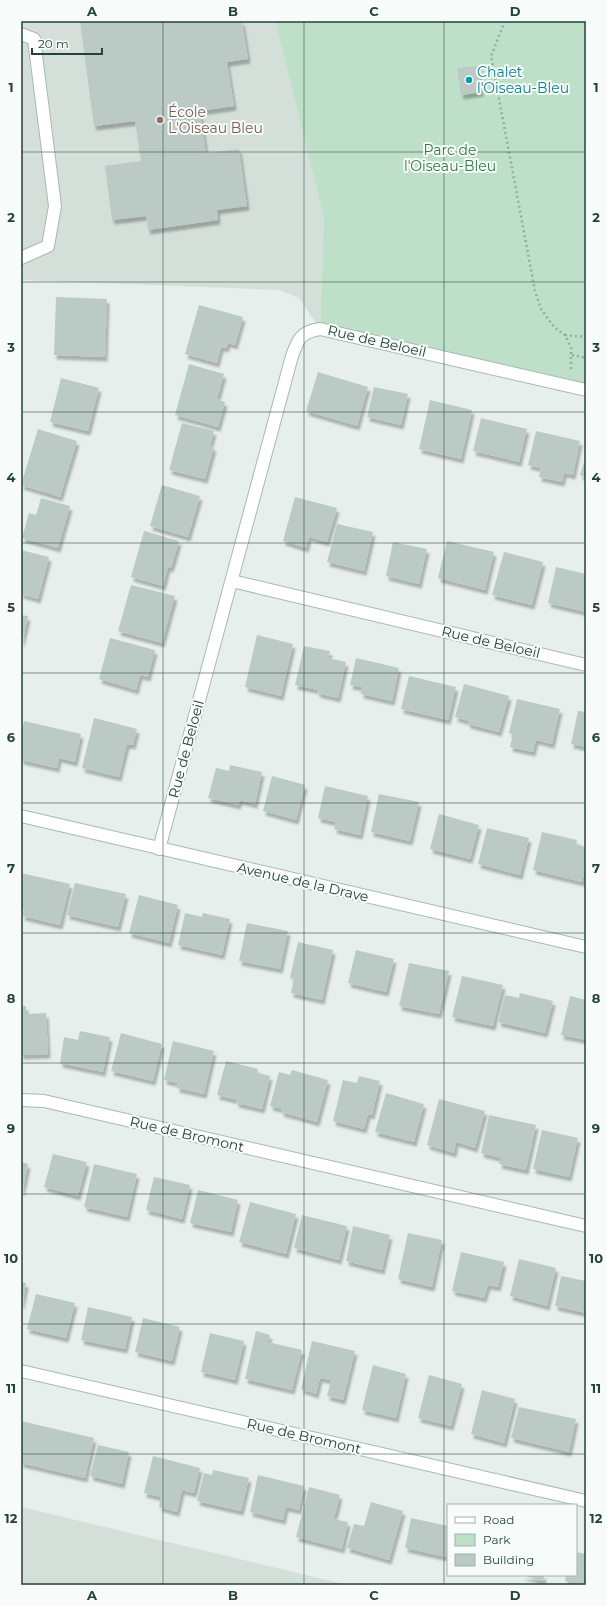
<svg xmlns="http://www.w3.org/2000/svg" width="607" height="1606" font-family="Montserrat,sans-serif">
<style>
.built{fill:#d4dfda}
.green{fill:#bfe0c8}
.building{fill:#bbcac4;filter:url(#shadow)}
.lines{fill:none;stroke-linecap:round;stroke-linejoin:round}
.service-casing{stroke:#a8b8b2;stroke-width:14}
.minor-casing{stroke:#a8b8b2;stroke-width:14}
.path{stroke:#86b3a5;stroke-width:2.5;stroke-dasharray:2 3;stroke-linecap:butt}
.service{stroke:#fff;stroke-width:12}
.minor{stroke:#fff;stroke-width:12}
.grid{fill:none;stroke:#24423a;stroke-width:1;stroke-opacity:0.55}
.culture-dot{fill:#0f9aa8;stroke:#f7fbf9;stroke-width:1.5}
.education-dot{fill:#8d6e63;stroke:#f7fbf9;stroke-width:1.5}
.labels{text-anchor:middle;stroke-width:4;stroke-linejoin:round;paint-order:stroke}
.culture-label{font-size:14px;fill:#0d838f;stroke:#f7fbf9;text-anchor:start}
.education-label{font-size:14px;fill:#785e54;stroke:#f7fbf9;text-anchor:start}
.park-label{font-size:14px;fill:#2d7a4b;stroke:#f7fbf9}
.street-label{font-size:14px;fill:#24423a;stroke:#f7fbf9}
.neatline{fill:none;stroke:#24423a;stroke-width:1.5}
.grid-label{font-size:13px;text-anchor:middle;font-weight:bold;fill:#24423a}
</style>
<defs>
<filter id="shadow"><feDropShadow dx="2.5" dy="4.5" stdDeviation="1" flood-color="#0004"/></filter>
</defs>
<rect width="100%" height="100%" fill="#e6efeb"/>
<!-- built -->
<path class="built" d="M21 21H275L324 219 320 329 299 298 280 290 21 280Z
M21 1507 348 1585H21Z"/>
<!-- green -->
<path class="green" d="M275 21H586V390L320 329 324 219Z"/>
<!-- building -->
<path class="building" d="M80 21H242L248 59 227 62 234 106 200 111 206 153 239 149 247 206 217 210 218 220 148 230 146 216 112 220 105 166 141 161 135 121 94 126Z
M478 66 481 92 461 95 457 68Z
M56 297 107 299 105 357 54 355Z
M199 305 243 317 235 345 228 343 226 348 221 347 217 363 185 354Z
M189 364 224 374 217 399 225 402 218 427 175 415Z
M318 372 368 387 357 426 306 411Z
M61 378 99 388 88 431 50 422Z
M374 387 408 394 401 425 367 417Z
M430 400 472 410 461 459 419 449Z
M481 418 527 429 519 462 473 451Z
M182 423 214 431 210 446 214 447 205 479 169 470Z
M38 429 77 441 60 497 21 485Z
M536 431 580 441 573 475 564 473 562 482 539 477 541 468 528 465Z
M586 456V477L580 475Z
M162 485 200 496 188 537 150 526Z
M295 497 337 508 327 542 309 537 306 548 283 541Z
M41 498 70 506 58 548 22 538 29 513 36 515Z
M337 524 373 532 364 571 327 562Z
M144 531 179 541 171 568 168 567 163 586 131 577Z
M447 541 494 552 485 590 438 578Z
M393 542 427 549 419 584 386 576Z
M21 550 49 557 38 599 21 594Z
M504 552 543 562 532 605 492 595Z
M556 567 586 574V612L548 603Z
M131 585 175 596 162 643 118 631Z
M21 615 28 616 22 642H21Z
M257 635 293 644 281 696 245 687Z
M110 638 155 650 148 677 140 675 136 690 99 679Z
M304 646 330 651 328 658 346 662 338 698 317 693 318 690 295 685Z
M356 658 399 668 392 701 361 694 362 687 350 685Z
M409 676 456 687 448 720 401 709Z
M464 684 509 696 499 732 468 724V721L455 717Z
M517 699 560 709 552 744 536 740 533 752 510 747 513 734 509 733Z
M578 711 586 712V747L571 744Z
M94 718 137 729 133 745 127 744 119 777 82 768Z
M24 721 81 734 75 762 59 758 57 768 21 760V735Z
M230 765 262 772 255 804 240 800 238 805 208 798 216 768 229 771Z
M272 776 305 785 296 820 263 811Z
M325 786 368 796 360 835 334 829 336 822 318 818Z
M379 794 419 802 410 841 371 832Z
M439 814 479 825 470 859 430 849Z
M487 828 529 838 520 875 478 864Z
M542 832 577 840 576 844 586 847V866L582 882 533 870Z
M21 873 70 884 60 925 22 916 24 910 21 909Z
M75 883 126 894 118 927 67 915Z
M139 895 178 905 169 943 129 933Z
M185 913 202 917 203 913 230 919 222 955 178 945Z
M247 923 288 931 280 969 239 961Z
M298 942 333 950 322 1000 291 993 294 979 290 978Z
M356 950 394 959 386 992 348 983Z
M409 963 449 971 439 1014 399 1006Z
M462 976 503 985 493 1026 452 1017Z
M520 993 553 1001 545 1033 498 1022 505 995 519 998Z
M570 996 586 1000V1040L561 1035Z
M21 1006H26V1014L46 1013 48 1054 21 1055Z
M80 1031 110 1037 103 1072 60 1063 64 1037 78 1040Z
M121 1033 162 1044 153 1081 111 1071Z
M173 1041 214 1051 204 1094 177 1088 178 1083 164 1080Z
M226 1061 258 1069 257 1073 270 1076 262 1109 236 1103 237 1100 217 1095Z
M292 1070 328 1080 317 1122 281 1112 282 1109 270 1106 279 1072 290 1075Z
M359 1076 380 1081 372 1115 368 1114 364 1129 333 1121 343 1080 357 1083Z
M386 1093 424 1104 414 1142 375 1132Z
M439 1099 485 1111 475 1148 456 1142 454 1153 427 1145Z
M489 1115 536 1125 526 1170 499 1164 501 1158 481 1153Z
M542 1130 578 1138 569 1177 533 1169Z
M53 1154 87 1162 78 1196 44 1187Z
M21 1162 28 1164 22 1192 21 1191Z
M94 1164 137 1174 127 1217 84 1207Z
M154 1177 190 1185 182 1219 146 1210Z
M198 1190 238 1200 231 1232 190 1223Z
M250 1202 296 1214 286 1254 239 1242Z
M302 1215 347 1226 339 1260 294 1248Z
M353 1226 390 1235 382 1270 346 1261Z
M408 1233 442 1240 432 1287 398 1279Z
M461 1252 504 1262 498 1287 488 1285 484 1298 452 1291Z
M519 1259 556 1268 547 1306 510 1296Z
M561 1276 586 1281V1313L555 1306Z
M21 1282 26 1283 22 1305H21Z
M36 1294 75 1303 66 1338 27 1329Z
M88 1307 132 1317 125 1349 81 1340Z
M143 1318 180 1327 172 1361 135 1352Z
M256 1331 270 1335 268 1342 302 1350 292 1390 245 1379Z
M210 1333 244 1341 235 1380 201 1372Z
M312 1341 355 1351 343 1400 327 1396 331 1380 320 1378 316 1394 301 1389Z
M373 1365 406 1374 396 1418 362 1410Z
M429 1375 462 1384 451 1426 418 1418Z
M482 1390 515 1399 504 1443 471 1434Z
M519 1407 576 1419 569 1452 511 1438Z
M21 1421 94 1438 85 1478 21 1463Z
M98 1445 129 1452 122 1484 90 1476Z
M153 1456 200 1468 194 1493 182 1490 177 1512 159 1507 161 1497 144 1493Z
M213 1470 249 1478 241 1511 197 1501 204 1473 212 1475Z
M258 1475 304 1486 299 1510 286 1507 283 1520 250 1512Z
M309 1487 340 1495 334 1519 348 1522 342 1549 296 1537Z
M371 1502 403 1511 389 1560 347 1548 354 1524 364 1526Z
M411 1518 448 1526V1550L446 1557 405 1548Z
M576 1552 586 1554V1585L565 1581 566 1575H576Z
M521 1575H544L543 1581Z"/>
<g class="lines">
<defs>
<path id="service" d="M21 34 34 39 55 206 48 246 21 258"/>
<path id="minor" d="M232 581 586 665
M21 816 586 947
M159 849 292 356C298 339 301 332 320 329L586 390
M21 1100 44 1101 586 1226
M21 1371 586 1501"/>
</defs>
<!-- service casing -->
<use href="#service" class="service-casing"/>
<!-- minor casing -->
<use href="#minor" class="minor-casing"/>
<!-- path -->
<path class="path" d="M505 21 491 56 535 291 541 309 554 327 565 335 571 348V369
M565 335 586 337
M572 355 586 358"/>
<!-- service -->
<use href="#service" class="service"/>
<!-- minor -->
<use href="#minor" class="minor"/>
</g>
<!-- grid -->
<path class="grid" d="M163 21V1585M304 21V1585M444 21V1585M21 152H586M21 282H586M21 412H586M21 543H586M21 673H586M21 803H586M21 933H586M21 1063H586M21 1194H586M21 1324H586M21 1454H586"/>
<!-- markers -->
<circle class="culture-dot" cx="469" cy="80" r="4"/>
<circle class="education-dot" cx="160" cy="120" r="4"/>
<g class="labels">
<!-- culture labels -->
<g class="culture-label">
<text x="477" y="77">Chalet<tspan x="477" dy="16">l'Oiseau-Bleu</tspan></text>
</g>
<!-- education labels -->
<g class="education-label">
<text x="168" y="117">École<tspan x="168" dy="16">L'Oiseau Bleu</tspan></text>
</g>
<!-- park labels -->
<g class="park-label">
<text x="450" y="155">Parc de<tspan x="450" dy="16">l'Oiseau-Bleu</tspan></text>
</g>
<!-- street labels -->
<g class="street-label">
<text transform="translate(377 341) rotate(13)" y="5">Rue de Beloeil</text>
<text transform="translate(491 642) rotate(13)" y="5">Rue de Beloeil</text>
<text transform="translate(186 749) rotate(-75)" y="5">Rue de Beloeil</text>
<text transform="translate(303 882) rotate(13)" y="5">Avenue de la Drave</text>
<text transform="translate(187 1134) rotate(13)" y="5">Rue de Bromont</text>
<text transform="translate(304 1436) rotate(13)" y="5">Rue de Bromont</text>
</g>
</g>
<!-- border -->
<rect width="607" height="1606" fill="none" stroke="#f7fbf9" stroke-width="44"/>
<!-- legend -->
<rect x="447" y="1504" width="130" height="72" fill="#f7fbf9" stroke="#a3b1ad"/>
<rect x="455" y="1517" width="20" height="6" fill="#ffffff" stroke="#a3b1ad"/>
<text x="483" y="1524" font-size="12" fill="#24423a">Road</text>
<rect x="455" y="1534" width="20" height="12" fill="#bfe0c8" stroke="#a3b1ad"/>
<text x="483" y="1544" font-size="12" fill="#24423a">Park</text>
<rect x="455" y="1554" width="20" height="12" fill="#bbcac4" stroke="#a3b1ad"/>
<text x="483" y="1564" font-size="12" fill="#24423a">Building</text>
<!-- scale -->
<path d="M32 48v6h70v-6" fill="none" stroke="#24423a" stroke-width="2"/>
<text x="38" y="48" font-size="12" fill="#24423a" stroke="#f7fbf9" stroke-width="3" paint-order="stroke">20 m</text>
<rect x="22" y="22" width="563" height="1562" class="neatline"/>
<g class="grid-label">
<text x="92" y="16">A</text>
<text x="233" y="16">B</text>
<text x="374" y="16">C</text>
<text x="515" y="16">D</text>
<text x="11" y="92">1</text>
<text x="596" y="92">1</text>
<text x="11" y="222">2</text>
<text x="596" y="222">2</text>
<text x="11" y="352">3</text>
<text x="596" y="352">3</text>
<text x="11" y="482">4</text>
<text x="596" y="482">4</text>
<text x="11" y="612">5</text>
<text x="596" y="612">5</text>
<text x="11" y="742">6</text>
<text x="596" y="742">6</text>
<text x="11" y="873">7</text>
<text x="596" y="873">7</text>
<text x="11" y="1003">8</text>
<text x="596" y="1003">8</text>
<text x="11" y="1133">9</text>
<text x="596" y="1133">9</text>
<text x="11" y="1263">10</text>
<text x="596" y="1263">10</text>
<text x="11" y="1393">11</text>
<text x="596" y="1393">11</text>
<text x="11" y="1523">12</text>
<text x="596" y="1523">12</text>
<text x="92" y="1600">A</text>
<text x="233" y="1600">B</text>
<text x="374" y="1600">C</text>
<text x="515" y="1600">D</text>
</g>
</svg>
